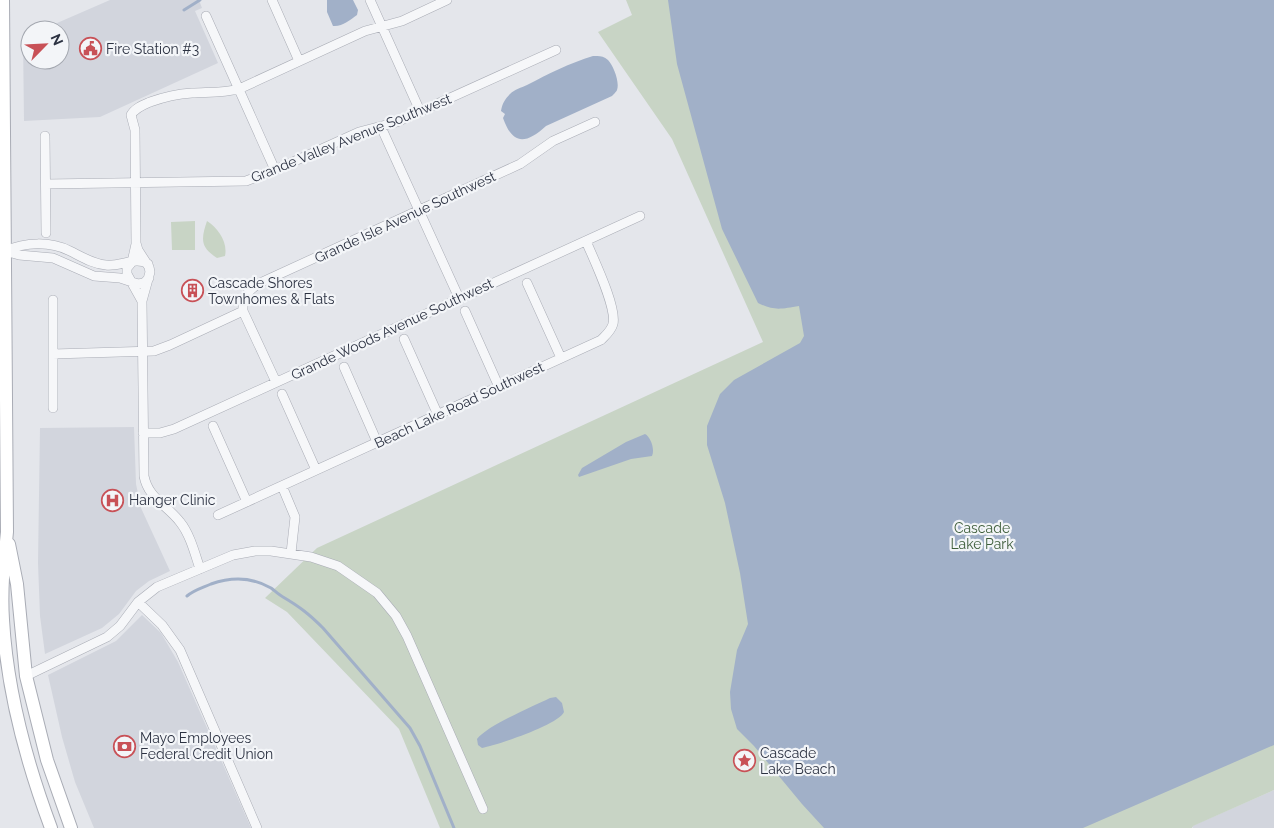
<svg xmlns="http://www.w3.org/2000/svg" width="1274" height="828" font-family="Raleway,sans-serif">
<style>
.built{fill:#d2d5dd}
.green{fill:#c8d4c5}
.water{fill:#a1b0c8}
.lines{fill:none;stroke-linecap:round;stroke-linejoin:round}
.stream{stroke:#a1b0c8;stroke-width:3}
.street-casing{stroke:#a9acb5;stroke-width:10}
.secondary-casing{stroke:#a9acb5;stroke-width:14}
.street{stroke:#f6f7f9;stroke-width:9}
.secondary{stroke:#fff;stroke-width:12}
.labels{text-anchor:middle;stroke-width:4.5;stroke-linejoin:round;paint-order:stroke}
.poi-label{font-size:14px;fill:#2c3242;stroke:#f3f5f8;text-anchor:start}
.street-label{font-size:14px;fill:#2c3242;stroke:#f3f5f8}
.park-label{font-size:14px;fill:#3d5d3a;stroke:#f3f5f8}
</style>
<rect width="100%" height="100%" fill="#e4e6eb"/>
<!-- built -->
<path class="built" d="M110 0H199L202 8 195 11 218 63 100 117 24 121 23 38 30 35V60H60V30H41Z
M134 427 136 484 141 508 170 571 149 581 136 591 119 614 102 628 45 654 40 616 38 563 40 428Z
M142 615 161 633 178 662 251 828H94L75 782 62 737 48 675 116 641Z
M1274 790V828H1193L1192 826Z"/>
<!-- green -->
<path class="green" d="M626 0H1274V790L1193 826 1192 828H440L399 729 287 612 265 598 317 548 763 342 672 139 598 32 632 15Z
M195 221V250H172L171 222Z
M207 221C218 228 228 242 225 256L217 258C200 247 201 239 207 221Z"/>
<!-- water -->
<path class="water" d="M327 0H353L358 10 357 15C350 20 342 27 333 26L327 12Z
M668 0H1274V745L1083 828H824L802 804 754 746 737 729 731 709 730 692 737 650 748 624 740 573 725 503 707 445V426L720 394 734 380 800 343 804 336 799 306C781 309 774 311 758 303L722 229 677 64Z
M593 56C598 56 603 55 608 60 613 65 620 82 617 90 617 91 613 95 612 96L546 126C526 144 513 146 503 118L505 114 501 111C502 104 505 99 510 94 515 89 521 88 527 85 548 74 570 63 593 56Z
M645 434C651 437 655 450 652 456L631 459 579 477 578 475 582 468 626 442Z
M556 697 562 703 564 712C558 725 497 745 482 748L478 745 477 739C488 725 532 707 550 698Z"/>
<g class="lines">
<!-- stream -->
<path class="stream" d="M184 10 200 0
M187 596C194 590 202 588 211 584 231 577 252 577 271 588 275 591 279 595 283 597 300 607 309 614 323 628L410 728 420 746 454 828"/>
<defs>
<path id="street" d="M272 0 299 61
M370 0 420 111
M206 16 275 170
M381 127 459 298
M45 136 46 233
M46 184 246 181 275 170 359 132 397 122 556 50
M136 244 132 262 127 268V274L142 301
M5 251 19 255 53 258 94 276 120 278 138 284 144 283 149 278
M5 251C25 242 50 241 70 251 82 257 93 264 106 265 120 267 136 256 148 264
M527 283 561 358
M53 300V408
M465 311 499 387
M404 339 438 415
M53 354 154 351 170 345 243 311
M344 367 377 442
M276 382 243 311C242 298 249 289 260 283L520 164 553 141 595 122
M282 394 316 470
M213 426 247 502
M143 433H160L174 429 640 216
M282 486 295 517 291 553
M218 515 601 340C606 335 611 331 613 324 617 307 593 258 586 241
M200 569C195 554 190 534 180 522 167 505 148 498 144 476L142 301 150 272 149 267 138 250 136 243 135 130 131 115C135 108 143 105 150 102 164 97 177 94 192 93 208 92 223 93 239 89L365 31 402 21 447 0
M138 602 162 625 180 650 257 828
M26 676 107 637 120 626 138 602 157 587 233 555 255 551H271L311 557 338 566 377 593 396 616 407 636 483 809"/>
<path id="secondary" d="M3 0 7 532C4 561 1 590 3 620 7 691 26 761 51 828
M9 544 17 584 26 676 47 760 71 828"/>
</defs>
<!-- street casing -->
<use href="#street" class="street-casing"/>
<!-- secondary casing -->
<use href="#secondary" class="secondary-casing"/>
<!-- street -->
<use href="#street" class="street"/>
<!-- secondary -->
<use href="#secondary" class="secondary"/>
</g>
<!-- icons -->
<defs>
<symbol id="civic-ring" viewBox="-11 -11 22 22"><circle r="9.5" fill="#f3f5f8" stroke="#c85157" stroke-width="1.5"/><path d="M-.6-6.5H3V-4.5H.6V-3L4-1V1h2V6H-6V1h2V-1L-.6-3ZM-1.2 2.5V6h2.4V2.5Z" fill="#c85157"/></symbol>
<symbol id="building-ring" viewBox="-11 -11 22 22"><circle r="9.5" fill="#f3f5f8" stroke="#c85157" stroke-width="1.5"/><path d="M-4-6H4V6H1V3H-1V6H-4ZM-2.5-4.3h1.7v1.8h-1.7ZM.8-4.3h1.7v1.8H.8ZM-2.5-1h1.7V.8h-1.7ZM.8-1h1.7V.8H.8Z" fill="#c85157"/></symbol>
<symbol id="hospital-ring" viewBox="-11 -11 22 22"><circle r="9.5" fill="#f3f5f8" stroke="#c85157" stroke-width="1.5"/><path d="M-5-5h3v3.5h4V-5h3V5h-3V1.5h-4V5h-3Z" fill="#c85157"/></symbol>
<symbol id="bank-ring" viewBox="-11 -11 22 22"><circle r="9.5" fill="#f3f5f8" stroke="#c85157" stroke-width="1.5"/><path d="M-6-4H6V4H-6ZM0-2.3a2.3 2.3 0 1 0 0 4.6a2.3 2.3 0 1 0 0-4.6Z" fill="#c85157"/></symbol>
<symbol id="sight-ring" viewBox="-11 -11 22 22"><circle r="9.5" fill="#f3f5f8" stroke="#c85157" stroke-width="1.5"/><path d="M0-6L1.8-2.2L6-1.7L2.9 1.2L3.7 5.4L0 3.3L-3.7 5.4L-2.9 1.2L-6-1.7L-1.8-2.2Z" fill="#c85157"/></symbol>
</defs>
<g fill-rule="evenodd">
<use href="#civic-ring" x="78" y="36" width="25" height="25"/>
<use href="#building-ring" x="180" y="278" width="25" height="25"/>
<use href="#hospital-ring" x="100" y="488" width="25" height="25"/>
<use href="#bank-ring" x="112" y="734" width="25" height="25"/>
<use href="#sight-ring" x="732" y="748" width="25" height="25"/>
</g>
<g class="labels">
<!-- poi labels -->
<g class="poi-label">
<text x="106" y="54">Fire Station #3</text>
<text x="208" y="288">Cascade Shores<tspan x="208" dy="16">Townhomes &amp; Flats</tspan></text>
<text x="129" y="505">Hanger Clinic</text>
<text x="140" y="743">Mayo Employees<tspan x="140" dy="16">Federal Credit Union</tspan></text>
<text x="760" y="758">Cascade<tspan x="760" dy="16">Lake Beach</tspan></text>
</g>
<!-- street labels -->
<g class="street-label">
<text transform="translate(351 138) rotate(-22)" y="5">Grande Valley Avenue Southwest</text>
<text transform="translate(405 217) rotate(-25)" y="5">Grande Isle Avenue Southwest</text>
<text transform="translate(392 329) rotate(-25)" y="5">Grande Woods Avenue Southwest</text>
<text transform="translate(459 405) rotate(-25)" y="5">Beach Lake Road Southwest</text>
</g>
<!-- park labels -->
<g class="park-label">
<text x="982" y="533">Cascade<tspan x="982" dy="16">Lake Park</tspan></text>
</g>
</g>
<!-- north arrow -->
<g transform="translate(45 45) rotate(66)"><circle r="24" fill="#f3f5f8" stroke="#a3a7af"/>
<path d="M0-4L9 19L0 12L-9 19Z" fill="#c85157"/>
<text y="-8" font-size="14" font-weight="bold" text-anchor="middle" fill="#2c3242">N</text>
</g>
</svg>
